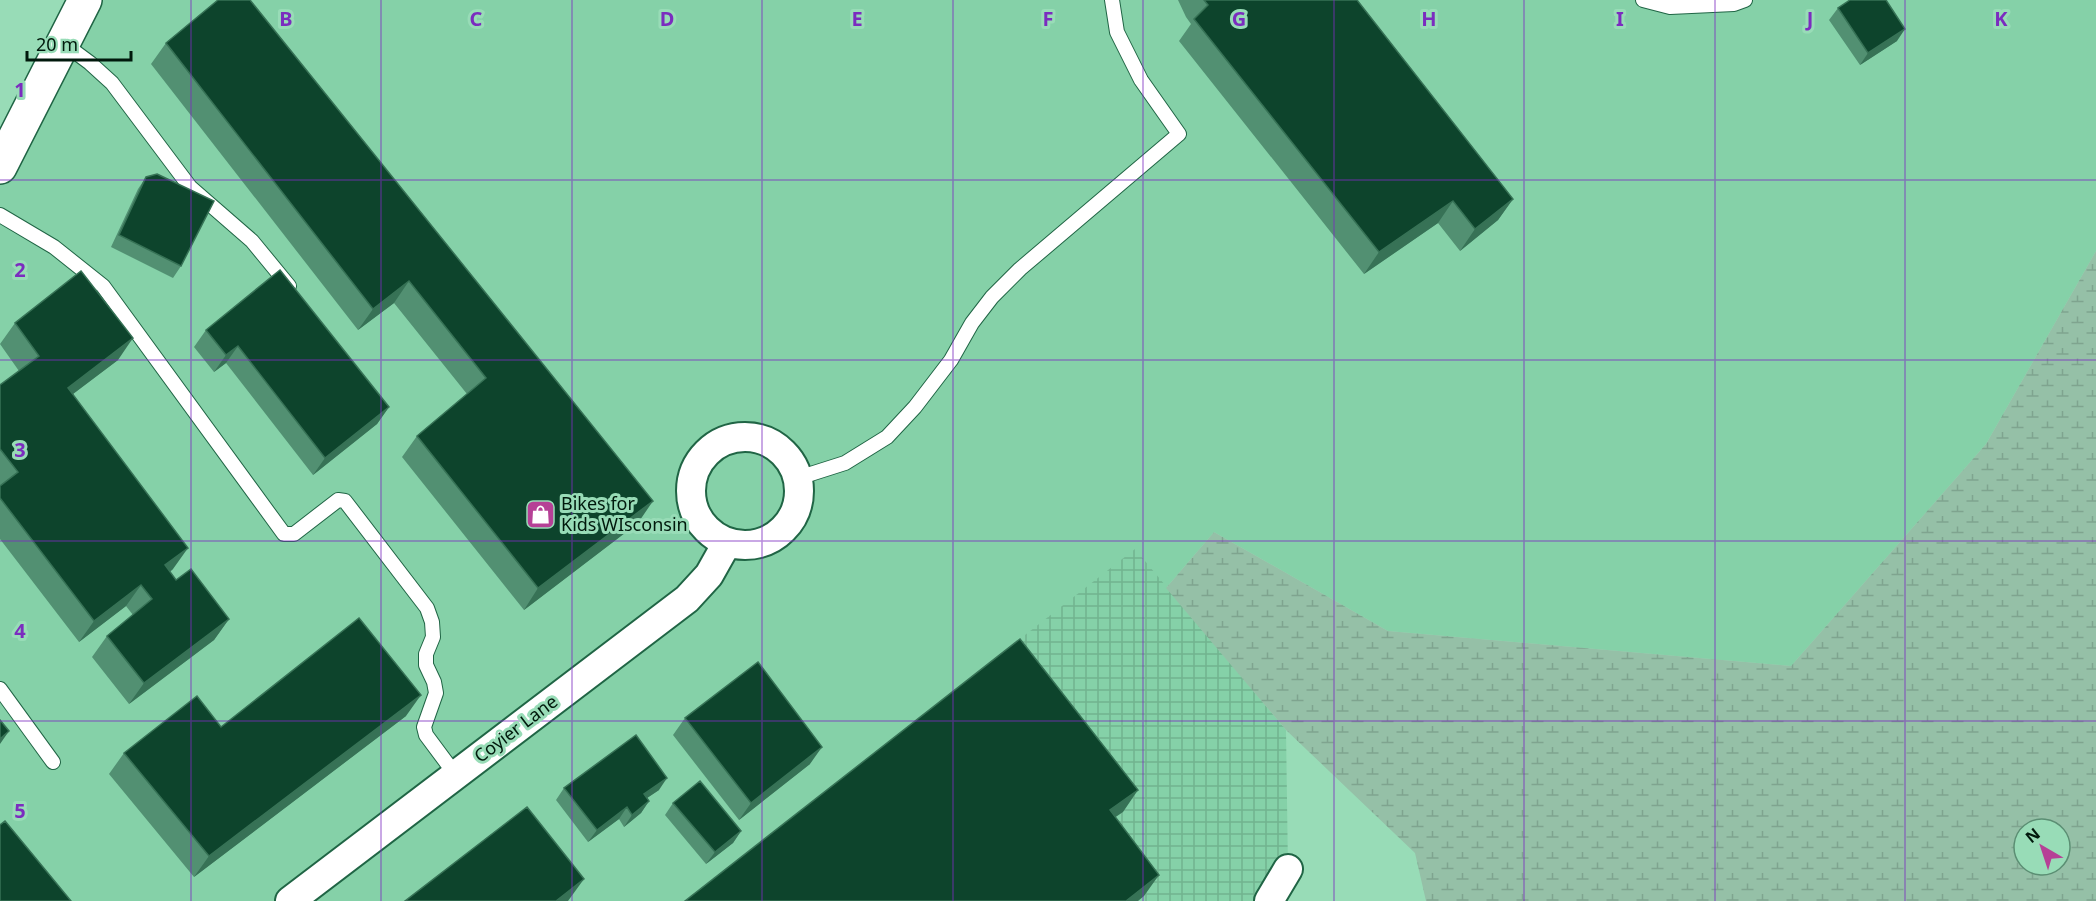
<svg xmlns="http://www.w3.org/2000/svg" width="2096" height="901" font-family="'Noto Sans',sans-serif">
<style>
.built{fill:#85d1a8}
.industrial{fill:url(#industrial-grid)}
.wetland{fill:url(#wetland-marsh);fill-rule:evenodd}
.lines{fill:none;stroke-linecap:round;stroke-linejoin:round}
.service-casing{stroke:#206545;stroke-width:16}
.minor-casing{stroke:#206545;stroke-width:32}
.tertiary-casing{stroke:#206545;stroke-width:36}
.service{stroke:#fff;stroke-width:14}
.minor{stroke:#fff;stroke-width:28}
.tertiary{stroke:#fff;stroke-width:33}
.wall{fill:#529072}
.shaded-wall{fill:#377256}
.building{fill:#0d442c;stroke:#377256;stroke-width:1.5}
.grid{fill:none;stroke:#7b2cbf;stroke-width:1.5;stroke-opacity:0.55}
.labels{text-anchor:middle;stroke-width:6;stroke-linejoin:round;paint-order:stroke}
.poi-label{font-size:18px;fill:#00190c;stroke:#98dcb7;text-anchor:start}
.street-label{font-size:18px;fill:#00190c;stroke:#98dcb7}
.grid-label{font-size:20px;text-anchor:middle;font-weight:bold;fill:#7b2cbf;stroke:#98dcb7;stroke-width:6;stroke-linejoin:round;paint-order:stroke}
</style>
<defs>
<pattern id="industrial-grid" width="8" height="8" patternUnits="userSpaceOnUse" patternTransform="scale(1.5)"><rect width="8" height="8" fill="#85d1a8"/><path d="M0 4h8M4 0v8" fill="none" stroke="#71b38f"/></pattern>
<pattern id="wetland-marsh" width="20" height="14" patternUnits="userSpaceOnUse" patternTransform="scale(1.5)"><rect width="20" height="14" fill="#95c0a7"/><path d="M1 5h8M5 5V1M11 12h8M15 12V8" fill="none" stroke="#7fa48f"/></pattern>
</defs>
<rect width="100%" height="100%" fill="#98dcb7"/>
<!-- built -->
<path class="built" d="M85 0H2096V251L1986 444 1791 666 1388 631 1214 532 1166 588 1135 550 684 901H0V167Z"/>
<!-- industrial -->
<path class="industrial" d="M1135 549 1286 730 1288 869 1269 901H684Z"/>
<!-- wetland -->
<path class="wetland" d="M2096 251V901H1426L1415 853 1286 730 1166 588 1214 532 1388 631 1791 666 1986 444ZM2024 829H2060V865H2024Z"/>
<g class="lines">
<defs>
<path id="service" d="M1643 0 1670 7 1734 4 1745 0
M63 43 90 63 112 83 190 187 252 241 289 286
M0 215 54 247 103 286 284 534H294L338 500 345 501 427 608 432 622 433 637 426 654V665L434 682 436 693 424 727 426 735 455 774
M798 478 845 463 887 437 915 407 951 360 972 323 992 297 1020 269 1179 134 1141 80 1117 32 1112 0
M0 689 53 762"/>
<path id="minor" d="M691 491a54 54 0 1 1 108 0a54 54 0 1 1-108 0Z
M290 901 687 599 709 575 727 543
M1269 901 1288 869"/>
<path id="tertiary" d="M0 167 85 0"/>
</defs>
<!-- service casing -->
<use href="#service" class="service-casing"/>
<!-- minor casing -->
<use href="#minor" class="minor-casing"/>
<!-- tertiary casing -->
<use href="#tertiary" class="tertiary-casing"/>
<!-- service -->
<use href="#service" class="service"/>
<!-- minor -->
<use href="#minor" class="minor"/>
<!-- tertiary -->
<use href="#tertiary" class="tertiary"/>
</g>
<!-- wall -->
<path class="wall" d="M218 0 638 523 524 610 402 457 417 436 467 394 394 303 358 330 151 64 166 43Z
M1178 0H1357L1513 199 1498 220 1460 251 1438 223 1364 274 1179 41 1191 24 1186 17Z
M1838 8 1897 41 1860 65 1829 20Z
M146 177 181 266 173 278 111 247 138 189Z
M15 323 118 360 73 394 173 569 170 572 176 580 229 619 214 640 129 704 92 657 107 636 133 615 126 606 79 642 0 539V385L19 371 0 344Z
M206 330 389 407 377 424 313 475 226 363 214 372 194 347Z
M406 716 194 877 109 774 124 753 221 727Z
M685 718 810 764 739 820 673 735Z
M564 788 659 790 647 798 649 801 641 813 624 827 619 819 588 842 556 800Z
M673 803 741 831 733 843 706 864 665 815Z"/>
<!-- shaded-wall -->
<path class="shaded-wall" d="M1905 29 1897 41 1860 65 1868 53Z
M1513 199 1498 220 1460 251 1475 229Z
M1453 201 1438 223 1364 274 1379 252Z
M409 281 394 303 358 330 373 309Z
M133 338 118 360 53 409 68 388Z
M238 346 226 363 214 372 226 355Z
M389 407 377 424 313 475 325 458Z
M653 501 638 523 524 610 538 588Z
M188 548 173 569 150 586 165 565Z
M141 585 126 606 79 642 94 621Z
M229 619 214 640 129 704 144 683Z
M421 695 406 716 194 877 209 856Z
M9 731 0 744V739Z
M822 747 810 764 739 820 751 803Z
M667 778 659 790 635 806 644 794Z
M1138 790 1123 812 1095 831 1110 810Z
M649 801 641 813 624 827 632 815Z
M627 807 619 819 588 842 597 830Z
M741 831 733 843 706 864 715 852Z
M1159 875 1144 896 1138 901H1126Z
M584 879 568 901H556Z"/>
<!-- building -->
<path class="building" d="M218 0H250L653 501 538 588 417 436 486 378 409 281 373 309 166 43Z
M1204 0H1357L1513 199 1475 229 1453 201 1379 252 1194 19 1208 5Z
M1850 0H1886L1905 29 1868 53 1838 8Z
M157 174 214 201 181 266 119 235 146 177Z
M280 270 389 407 325 458 238 346 226 355 206 330Z
M81 271 133 338 68 388 188 548 165 565 176 580 191 569 229 619 144 683 107 636 152 599 141 585 94 621 0 498V486L18 472 0 449V385L39 356 15 323Z
M359 618 421 695 209 856 124 753 197 696 221 727Z
M1020 639 1138 790 1110 810 1159 875 1126 901H685Z
M758 662 822 747 751 803 685 718Z
M0 720 9 731 0 739Z
M636 735 667 778 644 794 649 801 632 815 627 807 597 830 564 788Z
M700 781 741 831 715 852 673 803Z
M527 807 584 879 556 901H405Z
M5 821 71 901H0V825Z"/>
<!-- grid -->
<path class="grid" d="M191 0V901M381 0V901M572 0V901M762 0V901M953 0V901M1143 0V901M1334 0V901M1524 0V901M1715 0V901M1905 0V901M0 180H2096M0 360H2096M0 541H2096M0 721H2096"/>
<!-- icons -->
<defs>
<symbol id="shop-square" viewBox="-11 -11 22 22"><rect x="-9" y="-9" width="18" height="18" rx="4" fill="#b64096" stroke="#98dcb7"/><path d="M-5-2.5h2.3a2.7 3.5 0 0 1 5.4 0H5L5.5 6h-11ZM-1.5-2.5h3a1.5 2.3 0 0 0-3 0Z" fill="#fff"/></symbol>
</defs>
<g fill-rule="evenodd">
<use href="#shop-square" x="524" y="498" width="33" height="33"/>
</g>
<g class="labels">
<!-- poi labels -->
<g class="poi-label">
<text x="561" y="510">Bikes for<tspan x="561" dy="21">Kids WIsconsin</tspan></text>
</g>
<!-- street labels -->
<g class="street-label">
<text transform="translate(516 729) rotate(-37)" y="6">Coyier Lane</text>
</g>
</g>
<g class="grid-label">
<text x="286" y="26">B</text>
<text x="476" y="26">C</text>
<text x="667" y="26">D</text>
<text x="857" y="26">E</text>
<text x="1048" y="26">F</text>
<text x="1239" y="26">G</text>
<text x="1429" y="26">H</text>
<text x="1620" y="26">I</text>
<text x="1810" y="26">J</text>
<text x="2001" y="26">K</text>
<text x="20" y="97">1</text>
<text x="20" y="277">2</text>
<text x="20" y="457">3</text>
<text x="20" y="638">4</text>
<text x="20" y="818">5</text>
</g>
<!-- north arrow -->
<g transform="translate(2042 847) rotate(321)"><circle r="28" fill="#98dcb7" stroke="#5b8e73" stroke-width="1.5"/>
<path d="M0-4.5L10 22L0 15L-10 22Z" fill="#b64096"/>
<text y="-9" font-size="16" font-weight="bold" text-anchor="middle" fill="#00190c">N</text>
</g>
<!-- scale -->
<path d="M27 51v9h104v-9" fill="none" stroke="#00190c" stroke-width="3"/>
<text x="36" y="51" font-size="18" fill="#00190c" stroke="#98dcb7" stroke-width="4.5" paint-order="stroke">20 m</text>
</svg>
